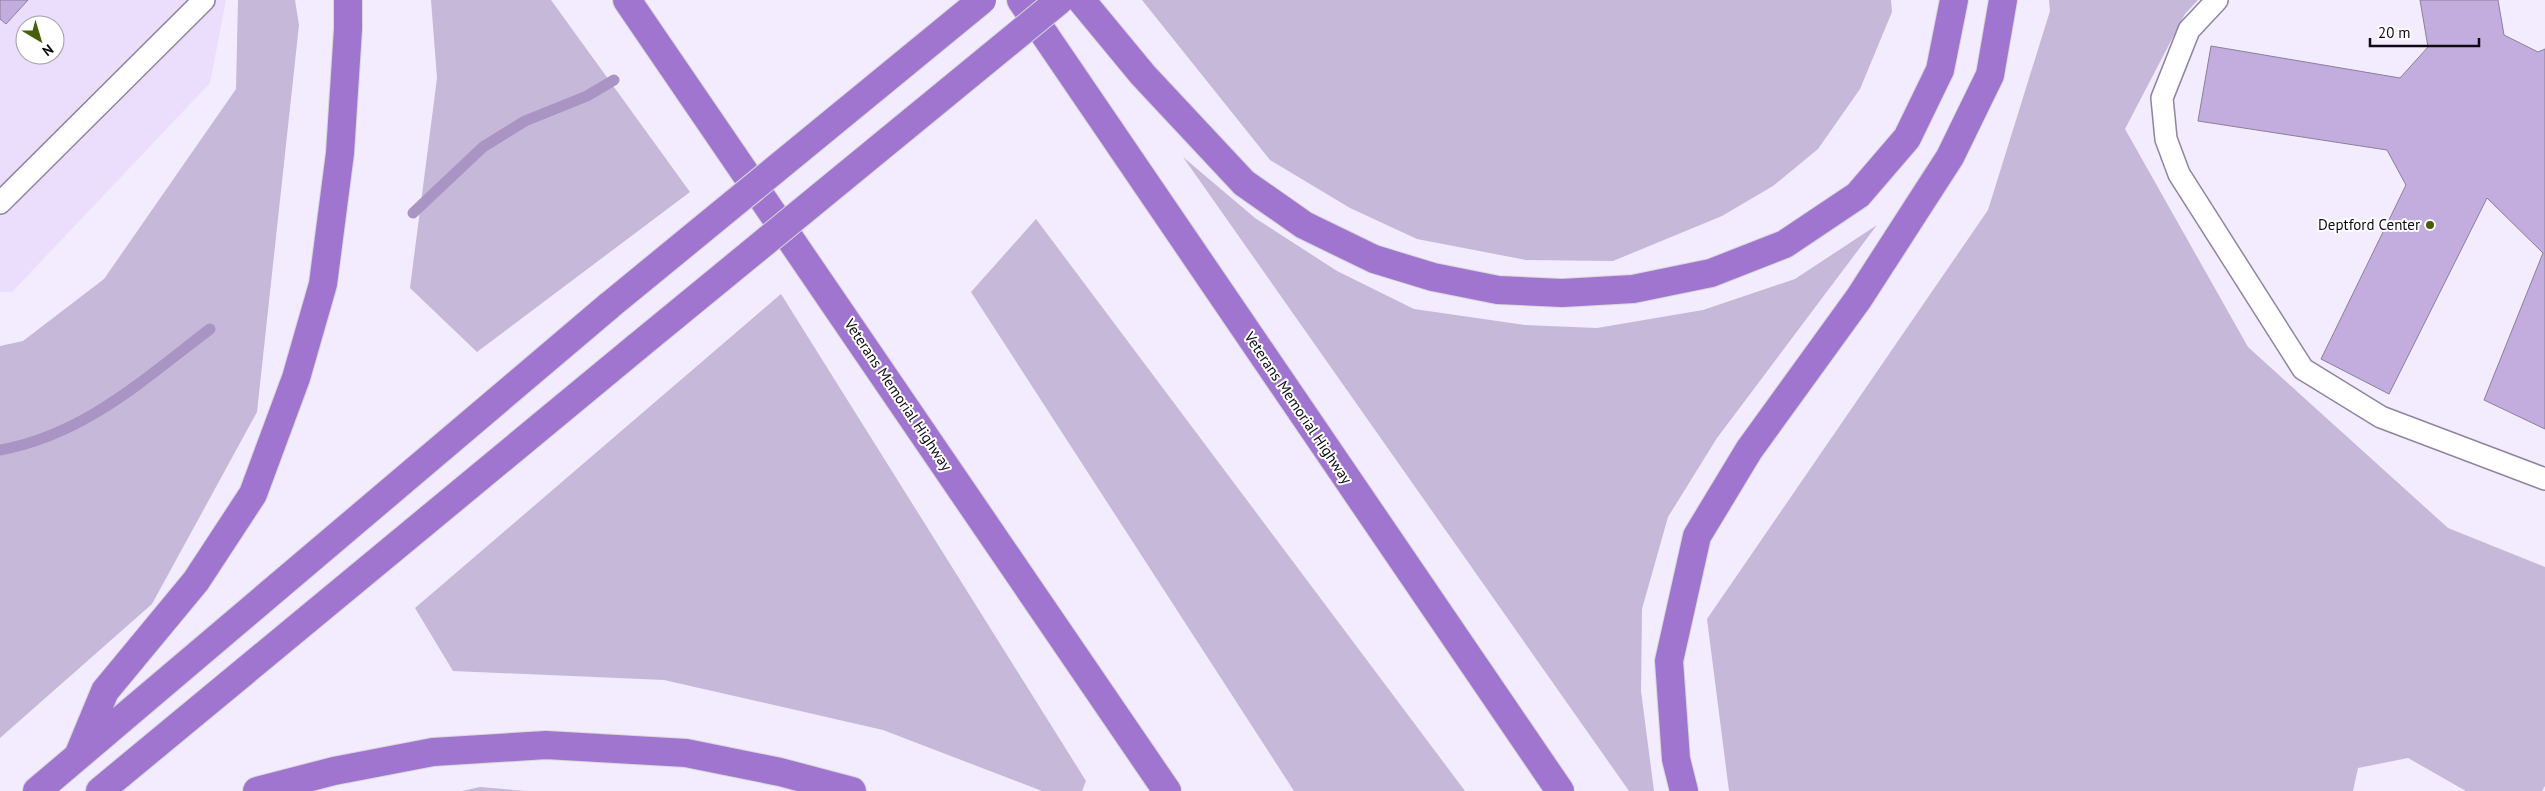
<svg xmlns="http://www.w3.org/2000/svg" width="2545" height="791" font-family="'PT Sans',sans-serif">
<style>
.built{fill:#ebdefd;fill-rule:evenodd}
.green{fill:#c6b8d9}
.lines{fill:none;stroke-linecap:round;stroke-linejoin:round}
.stream{stroke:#a994c3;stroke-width:11}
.building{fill:#c3adde;stroke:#8b7e9b}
.service-casing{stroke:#9084a0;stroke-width:24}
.motorway-casing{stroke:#d8d8d9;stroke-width:30}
.service{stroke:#fff;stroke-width:21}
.motorway{stroke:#a075cf;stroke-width:28}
.motorway-bridge-casing{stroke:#d8d8d9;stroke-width:30;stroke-linecap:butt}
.motorway-bridge{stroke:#a075cf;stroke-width:28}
.poi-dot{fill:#485f0a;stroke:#fff;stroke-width:2}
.labels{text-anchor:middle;stroke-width:4;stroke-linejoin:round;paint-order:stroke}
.poi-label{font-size:15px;fill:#0e0a14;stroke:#fff;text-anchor:end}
.street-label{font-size:15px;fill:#0e0a14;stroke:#fff}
</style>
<rect width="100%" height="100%" fill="#f3ebfe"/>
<!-- built -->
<path class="built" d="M0 0H226L210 83 12 292H0ZM25 25H55V55H25Z"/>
<!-- green -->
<path class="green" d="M238 0H295L299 25 257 412 152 604 0 738V346L23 341 104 279 236 89Z
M431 0H551L690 192 477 352 410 288 437 78Z
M1142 0H1891L1892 12 1860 89 1818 149 1773 186 1722 216 1613 261 1526 260 1417 239 1350 208 1270 160Z
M2049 0H2198L2185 14 2125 129 2248 347 2448 528 2545 567V786L2542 791H2466L2408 758 2358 768 2353 791H1729L1707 619 1988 210 2050 11Z
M1183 157 1255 218 1337 271 1414 309 1525 325 1597 328 1703 310 1795 279 1877 225 1717 438 1668 517 1642 609 1641 691 1654 791H1629Z
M1036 219 1465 791H1294L971 292Z
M781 294 1086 781 1082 791H1042L883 730 664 680 453 671 415 608Z
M480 787 526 791H462Z"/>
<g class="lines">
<!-- stream -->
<path class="stream" d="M413 213 483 147 525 121 587 96 614 80
M0 450C84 435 144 379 210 329"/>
</g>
<!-- building -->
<path class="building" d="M0 0H28L6 24 0 19Z
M2420 0H2498L2504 35 2538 52 2545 49V429L2484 400 2543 253 2487 198 2389 394 2321 359 2406 185 2387 150 2198 121 2211 46 2400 78 2428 47Z"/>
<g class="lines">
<defs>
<path id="service" d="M2217 0 2189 30 2162 98 2166 139 2179 174 2303 369 2381 417 2545 479
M0 203 204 0"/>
<path id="motorway" d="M627 0 1167 791
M1021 0 1560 791
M1081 0 1143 75 1244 183 1304 225 1374 259 1433 277 1498 290 1562 293 1633 289 1711 273 1785 244 1858 195 1907 138 1940 70 1954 0
M78 756 105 691 196 581 253 494 296 378 323 284 340 153 348 29V0
M37 791 610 305
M100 791 638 346
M257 791 334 771 433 752 546 745 686 753 780 772 852 791
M1684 791 1676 759 1669 661 1697 536 1749 450 1859 298 1950 157 1990 75 2003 0"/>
</defs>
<!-- service casing -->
<use href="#service" class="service-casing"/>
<!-- motorway casing -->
<use href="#motorway" class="motorway-casing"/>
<!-- service -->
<use href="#service" class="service"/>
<!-- motorway -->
<use href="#motorway" class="motorway"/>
<defs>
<path id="motorway-bridge" d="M610 305 982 0
M638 346 1060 0"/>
</defs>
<!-- motorway-bridge casing -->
<use href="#motorway-bridge" class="motorway-bridge-casing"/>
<!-- motorway-bridge -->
<use href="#motorway-bridge" class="motorway-bridge"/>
</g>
<!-- markers -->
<circle class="poi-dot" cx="2430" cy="225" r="5"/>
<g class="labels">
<!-- poi labels -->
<g class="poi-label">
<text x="2420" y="230">Deptford Center</text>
</g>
<!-- street labels -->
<g class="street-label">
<text transform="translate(898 395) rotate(56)" y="5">Veterans Memorial Highway</text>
<text transform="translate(1298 408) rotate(56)" y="5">Veterans Memorial Highway</text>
</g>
</g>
<!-- north arrow -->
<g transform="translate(40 40) rotate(142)"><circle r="24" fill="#ffffff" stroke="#9f9da1"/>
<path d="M0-4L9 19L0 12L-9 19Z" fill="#485f0a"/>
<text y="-8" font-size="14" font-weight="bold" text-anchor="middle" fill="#0e0a14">N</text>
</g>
<!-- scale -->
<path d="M2370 38v8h109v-8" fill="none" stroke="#0e0a14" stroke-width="2.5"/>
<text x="2378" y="38" font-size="15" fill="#0e0a14" stroke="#ffffff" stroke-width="4" paint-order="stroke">20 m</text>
</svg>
